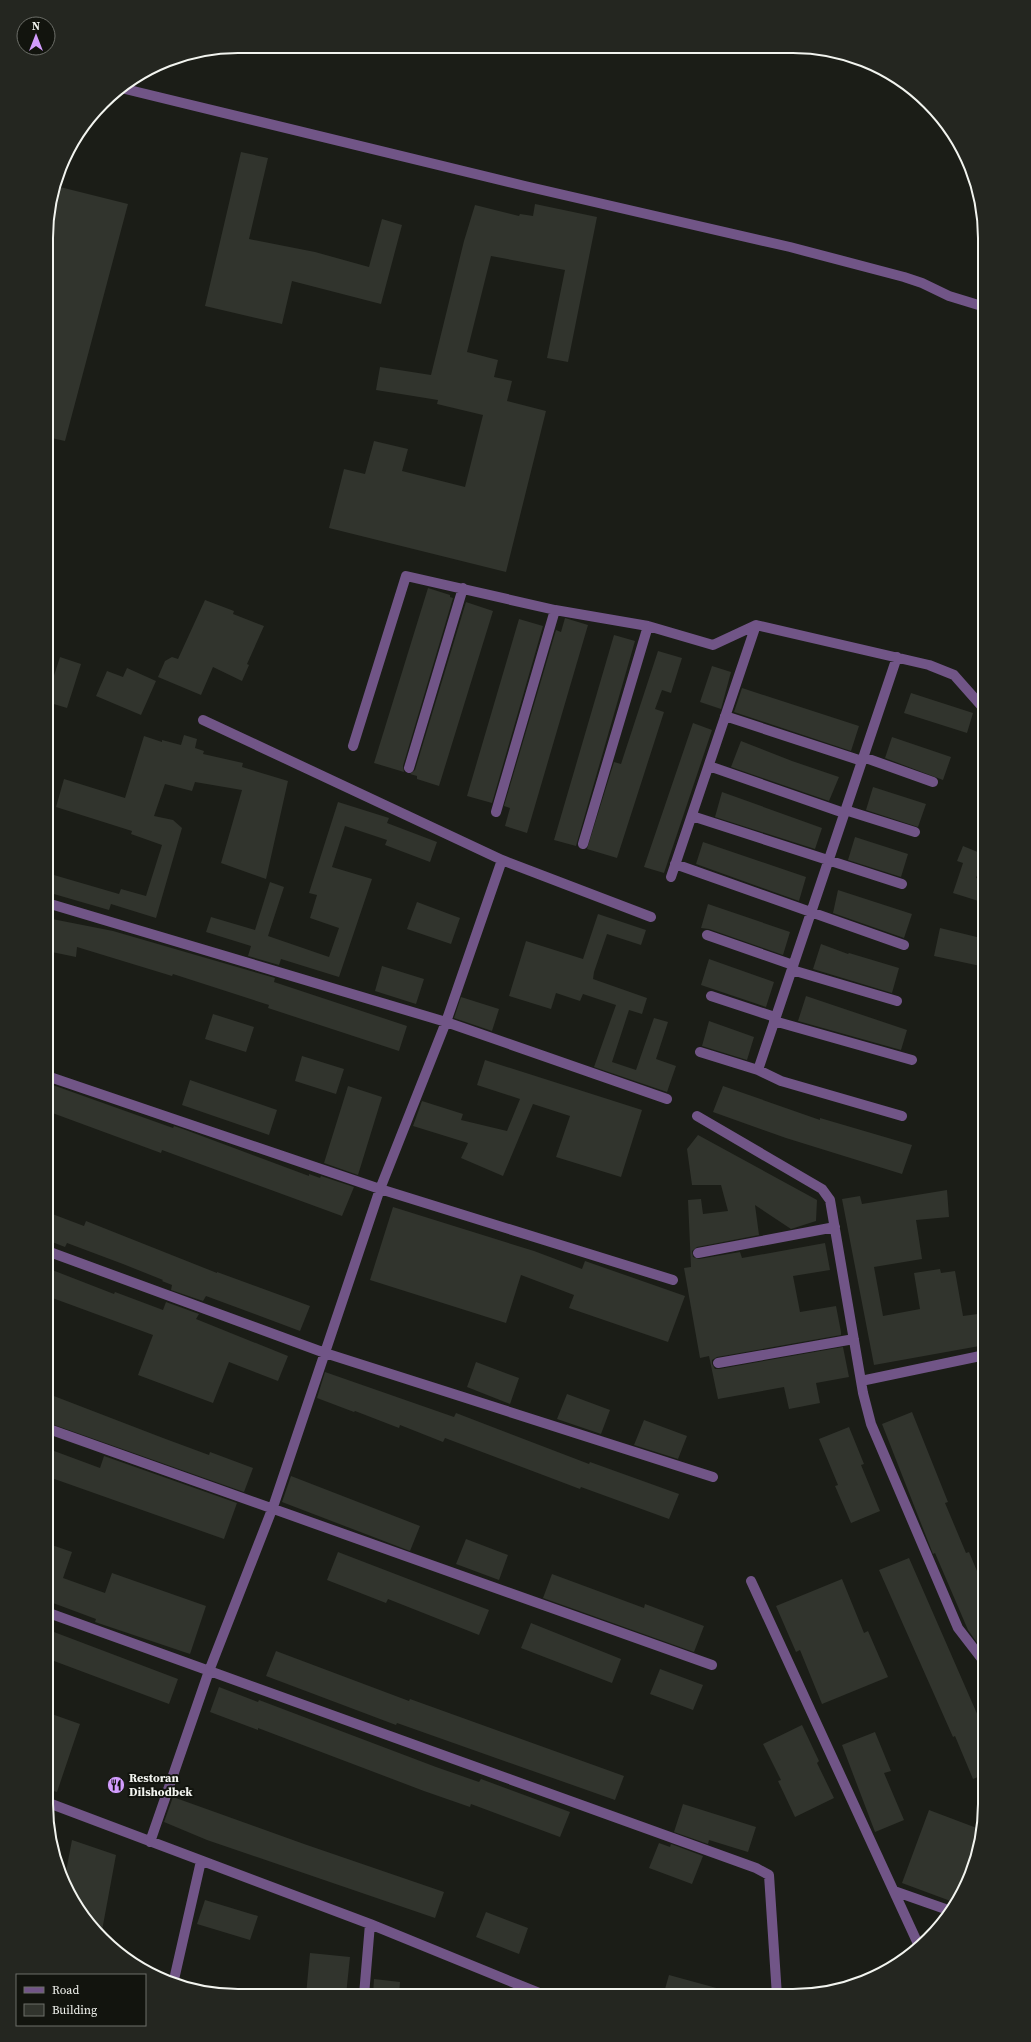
<svg xmlns="http://www.w3.org/2000/svg" width="1031" height="2042" font-family="'Source Serif 4',serif">
<style>
.building{fill:#31342d}
.lines{fill:none;stroke-linecap:round;stroke-linejoin:round}
.minor{stroke:#715587;stroke-width:10}
.labels{text-anchor:middle;stroke-width:4;stroke-linejoin:round;paint-order:stroke}
.poi-label{font-size:12px;font-weight:bold;fill:#f2f4ef;stroke:#12140e;text-anchor:start}
.rim{fill:none;stroke:#f2f4ef;stroke-width:2}
</style>
<rect width="100%" height="100%" fill="#1b1d17"/>
<!-- building -->
<path class="building" d="M241 152 268 158 249 239 315 252 369 267 382 219 402 225 381 304 292 281 282 324 205 306Z
M56 186 128 204 65 441 47 437 48 213Z
M535 204 597 217 568 362 547 358 565 270 491 256 467 352 498 360 494 377 512 381 507 401 546 411 506 572 329 528 344 469 365 474 374 441 408 449 402 471 465 487 483 415 437 404 438 400 376 390 380 367 431 375 464 241 475 205 519 216 520 214 533 216Z
M428 588 450 595V597L453 598 403 766 404 772 374 763Z
M205 600 234 611 233 614 264 626 247 664 249 665 242 681 213 667 201 695 158 677 165 661 172 657 178 659Z
M466 602 493 611 439 786 417 779V776L410 774 415 770Z
M565 618 588 625 527 833 505 826 510 808 504 806 556 630 561 632Z
M519 619 543 626 492 803 467 796Z
M614 635 635 641 576 846 554 840Z
M658 651 682 658 671 693 662 690 655 709 664 712 617 858 587 849 614 762 621 764Z
M60 657 81 664 67 708 47 702V687L50 688Z
M712 666 731 672 721 709 700 702Z
M127 668 156 681 141 715 96 696 107 671 123 677Z
M742 688 859 726 851 751 734 712Z
M911 693 973 713 967 733 904 713Z
M693 723 712 730 664 873 644 867Z
M184 735 197 739 195 748 204 751 203 754 243 763 242 767 288 781 266 879 221 863 242 790 195 782 192 791 165 784 154 816 173 820 182 828 156 918 111 904 109 910 47 892V873L119 894 121 889 146 896 162 845 131 834 132 831 56 807 64 779 125 798 144 736 162 742V740L181 745Z
M892 737 951 757 943 780 885 758Z
M741 741 792 761 839 777 829 801 731 767Z
M873 787 926 804 918 827 866 810Z
M722 792 822 828 815 849 715 817Z
M338 802 389 818 387 823 437 842 430 862 385 845 387 840 345 826 332 867 372 879 339 977 281 959 279 965 248 956 251 946 206 932 211 917 255 930 270 882 284 887 268 936 329 957 339 928 310 918 317 895 309 893Z
M855 837 908 854 901 877 848 860Z
M703 842 806 877 799 901 696 864Z
M963 846 985 855 976 878 985 880V903L953 893 963 863 957 861Z
M838 890 912 914 904 938 833 913Z
M417 902 460 918 451 944 407 929Z
M708 904 790 932 783 955 709 929 701 928Z
M598 914 646 930 641 945 607 934 594 972 593 979 647 998 642 1014 629 1010 612 1062 636 1070 654 1018 668 1022 656 1059 676 1066 667 1092 594 1067 616 1005 583 994 580 1001 556 993 551 1009 509 996 526 941 583 959Z
M47 918 113 931 275 978 274 982 407 1026 399 1051 268 1008 269 1005 173 974 172 976 77 947 76 957 47 951Z
M940 928 985 939V967L934 956Z
M821 944 848 954 849 953 899 968 892 993 813 969Z
M709 959 774 982 766 1007 701 985Z
M382 966 424 979 416 1004 375 991Z
M806 996 907 1030 901 1050 798 1021Z
M461 997 499 1009 492 1031 454 1018Z
M213 1014 254 1027 246 1052 205 1039Z
M709 1021 754 1037 747 1060 702 1046Z
M302 1056 344 1069 336 1094 295 1081Z
M485 1060 642 1110 621 1177 556 1157 570 1116 533 1104 503 1176 461 1158 468 1143 413 1126 422 1101 463 1114 461 1120 507 1131 520 1099 477 1085Z
M190 1080 277 1110 269 1135 182 1105Z
M47 1083 173 1128 174 1126 183 1129 309 1176V1174L320 1178 321 1176 354 1187 342 1216 162 1150 161 1153 47 1111Z
M348 1086 382 1097 358 1175 324 1163Z
M723 1086 820 1120V1118L912 1145 902 1174 786 1138 713 1112Z
M698 1135 817 1200 816 1221 791 1229 755 1205 759 1235 697 1247 692 1251 693 1257 699 1259 740 1252 742 1258 825 1243 830 1270 793 1276 800 1312 836 1306 841 1332V1335L717 1357 712 1360V1364L715 1369H719L843 1347 849 1377 816 1383 820 1403 789 1409 784 1387 718 1399 709 1356 700 1358 684 1268 691 1267 688 1200 701 1199 703 1214 728 1211 721 1185H692L687 1149Z
M947 1190 949 1217 916 1220 922 1259 874 1267 883 1316 920 1309 914 1273 940 1269 941 1273 955 1271 963 1316 985 1313V1345L874 1365 842 1199 860 1196 862 1204Z
M393 1207 534 1251 582 1269 585 1261 685 1296 668 1342 569 1308 574 1295 521 1275 506 1323 370 1280Z
M47 1212 84 1226 86 1221 217 1273V1272L310 1306 300 1331 206 1296 203 1301 171 1290 172 1285 162 1281 163 1280 123 1264 67 1243 65 1247 47 1240Z
M47 1268 114 1294 115 1292 163 1310 166 1302 199 1314 196 1319 288 1356 278 1381 229 1362 213 1403 138 1375 153 1335 47 1296Z
M476 1362 519 1378 510 1404 467 1387Z
M325 1372 454 1417 456 1413 589 1464 590 1462 679 1494 669 1519 581 1487 580 1489 445 1438 443 1442 400 1425 399 1428 355 1411 354 1412 317 1398Z
M46 1393 163 1438 209 1455 210 1452 253 1468 244 1492 46 1422Z
M567 1394 610 1410 601 1434 557 1419Z
M912 1412 948 1502 945 1503 966 1553 969 1552 985 1590V1641L978 1644 968 1630 935 1553 933 1554 882 1424Z
M644 1420 687 1436 678 1459 634 1445Z
M849 1427 864 1464 861 1465 880 1511 851 1523 835 1486 838 1485 819 1439Z
M46 1448 100 1468 104 1456 237 1503 224 1539 46 1476Z
M291 1476 420 1526 410 1551 282 1502Z
M466 1539 508 1555 499 1580 456 1564Z
M46 1543 72 1552 63 1578 105 1593 112 1573 206 1606 190 1654 95 1622 96 1619 53 1603 54 1600 46 1597Z
M338 1552 489 1610 479 1635 388 1599 386 1603 327 1580Z
M909 1558 985 1732V1774L973 1779 955 1736 953 1737 879 1570Z
M552 1574 644 1608 645 1604 704 1626 694 1652 543 1598Z
M842 1579 864 1633 868 1631 888 1677 822 1704 800 1650 796 1652 776 1606Z
M531 1623 621 1659 612 1683 521 1648Z
M46 1629 178 1679 169 1704 46 1658Z
M276 1651 409 1701 410 1699 624 1776 615 1800 397 1723 396 1725 266 1676Z
M660 1669 703 1685 693 1710 650 1694Z
M219 1687 258 1702 259 1700 436 1767 479 1782 481 1779 570 1812 560 1837 471 1804 470 1807 424 1791 258 1728V1730L210 1712Z
M46 1712 80 1724 57 1792 46 1789Z
M802 1725 819 1761 817 1763 834 1798 795 1817 778 1781 781 1780 763 1744Z
M875 1732 891 1771 884 1773 904 1820 875 1832 842 1745Z
M173 1797 304 1844 444 1892 435 1918 207 1840 164 1822Z
M683 1804 756 1827 748 1852 709 1840 708 1844 674 1832Z
M929 1810 982 1830 970 1877 956 1903 902 1883Z
M72 1840 116 1855 101 1936 78 1911 64 1882Z
M659 1843 670 1847 671 1844 703 1856 692 1884 649 1868Z
M205 1900 258 1916 250 1940 197 1924Z
M486 1912 528 1928 519 1954 476 1937Z
M310 1953 350 1957 346 1995H306Z
M669 1975 731 1992 730 1996H663Z
M374 1979 400 1982 399 1995H373Z"/>
<g class="lines">
<!-- minor -->
<path class="minor" d="M121 88 525 186 790 247 904 277 922 283 949 296 985 307
M725 716 862 761
M203 720 502 860 651 917
M353 746 406 576 555 610 648 626 713 645 756 625 929 665 954 675 985 710
M863 757 933 782
M709 766 844 813
M409 768 463 588
M845 810 915 832
M496 812 555 610
M692 816 902 884
M583 844 648 626
M675 864 904 945
M671 877 756 625
M47 903 446 1022 667 1099
M707 935 793 965
M792 970 897 1001
M711 996 775 1017
M774 1021 912 1060
M700 1052 758 1070 897 657
M758 1070 781 1081 902 1116
M47 1076 380 1189 673 1280
M697 1116 822 1189 830 1200 863 1393 871 1424 958 1628 985 1663
M47 1251 325 1353 713 1477
M698 1253 835 1227
M718 1363 854 1339
M861 1381 985 1355
M46 1428 712 1665
M751 1581 919 1946
M46 1612 756 1868 769 1875 777 1996
M46 1802 370 1924 544 1995
M150 1842 209 1671 273 1507 380 1189 446 1022 502 860
M894 1891 951 1911
M173 1984 201 1861
M364 1995 370 1924"/>
</g>
<!-- icons -->
<defs>
<symbol id="restaurant-disc" viewBox="-11 -11 22 22"><circle r="9.5" fill="#d29cfd" stroke="#12140e"/><path d="M-5-6h1v4h1v-4h1v4h1v-4h1v5L-1.5 .5V6h-2V.5L-5-1ZM5-6V6H3V1.5H1.5Q1.5-4 5-6Z" fill="#111"/></symbol>
</defs>
<g fill-rule="evenodd">
<use href="#restaurant-disc" x="106" y="1775" width="20" height="20"/>
</g>
<g class="labels">
<!-- poi labels -->
<g class="poi-label">
<text x="129" y="1782">Restoran<tspan x="129" dy="14">Dilshodbek</tspan></text>
</g>
</g>
<!-- crop -->
<path d="M0 0H1031V2042H0ZM238 53H793A185 185 0 0 1 978 238V1804A185 185 0 0 1 793 1989H238A185 185 0 0 1 53 1804V238A185 185 0 0 1 238 53Z" fill="#242620" fill-rule="evenodd"/>
<path class="rim" d="M238 53H793A185 185 0 0 1 978 238V1804A185 185 0 0 1 793 1989H238A185 185 0 0 1 53 1804V238A185 185 0 0 1 238 53Z"/>
<!-- legend -->
<rect x="16" y="1974" width="130" height="52" fill="#12140e" stroke="#6c6e68"/>
<rect x="24" y="1987" width="20" height="6" fill="#715587" stroke="#6c6e68"/>
<text x="52" y="1994" font-size="12" fill="#f2f4ef">Road</text>
<rect x="24" y="2004" width="20" height="12" fill="#31342d" stroke="#6c6e68"/>
<text x="52" y="2014" font-size="12" fill="#f2f4ef">Building</text>
<!-- north arrow -->
<g transform="translate(36 36)"><circle r="19" fill="#12140e" stroke="#6c6e68"/>
<path d="M0-3L7 15L0 10L-7 15Z" fill="#d29cfd"/>
<text y="-6" font-size="11" font-weight="bold" text-anchor="middle" fill="#f2f4ef">N</text>
</g>
</svg>
